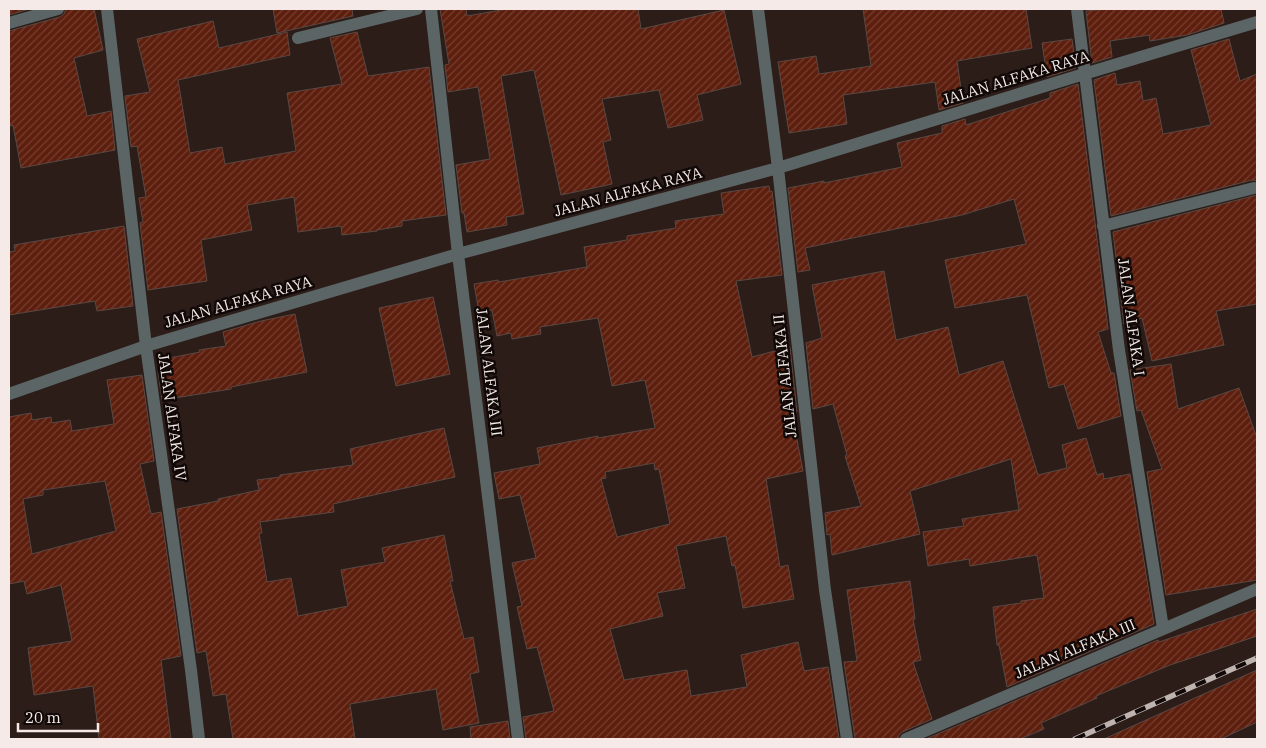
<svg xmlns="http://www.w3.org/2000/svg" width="1266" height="748" font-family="'IBM Plex Serif',serif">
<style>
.building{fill:url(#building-hatch);stroke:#5a4843;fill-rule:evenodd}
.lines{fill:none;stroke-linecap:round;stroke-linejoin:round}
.service{stroke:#5b6565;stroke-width:12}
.minor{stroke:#5b6565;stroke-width:12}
.rail-casing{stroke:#bfb3b0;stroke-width:5.5}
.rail{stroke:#100907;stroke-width:4;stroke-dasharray:11;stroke-linecap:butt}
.labels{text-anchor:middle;stroke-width:5;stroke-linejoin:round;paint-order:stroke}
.street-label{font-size:15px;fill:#f5eae7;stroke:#100907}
</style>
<defs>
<pattern id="building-hatch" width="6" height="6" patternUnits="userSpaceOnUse" patternTransform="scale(1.25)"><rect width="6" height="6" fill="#5d1e0d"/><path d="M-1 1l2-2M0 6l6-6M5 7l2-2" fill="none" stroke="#753f30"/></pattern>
</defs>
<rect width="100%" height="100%" fill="#2c1d19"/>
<!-- building -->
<path class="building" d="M9 9H29L9 15Z
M66 9H94L103 50 74 58 87 116 111 111 115 150 21 168 13 125 9 126V31L60 17 64 14Z
M273 9H352L353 16 277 33Z
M440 9H466L467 16 507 9H638L641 29 724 10 741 84 697 95 703 120 668 128 659 90 602 99 611 140 603 142 612 184 561 195 534 70 501 76 524 214 506 217 507 225 467 232 464 213H462L456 165 490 159 478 87 448 92 445 65 449 64Z
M863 9H1026L1032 48 957 61 963 103 939 110 935 82 843 95 847 124 789 133 778 62 816 56 819 74 871 66Z
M1104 9H1221L1224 23 1187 35 1150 41 1149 35 1110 41 1112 57 1092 63 1086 11Z
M213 21 219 48 287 32 290 55 178 80 190 153 222 147 225 164 296 151 287 93 342 84 330 38 357 32 368 76 429 67 446 215 402 221V226L377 230V231L342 235 341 226 298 232 294 197 247 205 252 230 201 240 207 281 148 290 140 223 143 222 139 198 146 197 137 146 131 147 125 96 150 92 137 39Z
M1072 39 1076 68 1047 77 1042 43Z
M1229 39 1240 81 1257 74V181L1252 180 1111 216 1094 80 1115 73 1117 85 1140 81 1143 101 1156 98 1163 134 1211 125 1191 50Z
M1078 84 1108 329 1098 332 1111 373H1114L1121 416 1078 429 1064 384 1049 388 1027 295 955 308 945 260 1026 244 1014 199 962 215 805 248 810 270 798 272 788 188 824 181V183L902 167 897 143 942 133V126L965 119 966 125 1050 98V93Z
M769 186 770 192 772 191 782 275 736 281 752 357 790 347 797 412 792 414 803 471 766 479 780 567 788 565 794 599 743 608 735 565 732 566 726 536 676 546 685 588 657 593 663 616 610 629 624 680 687 670 691 696 747 687 741 655 798 642 804 671 828 667 839 739H526L523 717 554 711 537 647 527 649 517 607 522 606 512 563 536 558 520 495 499 499 494 473 540 464 537 448 598 436V438L655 428 645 380 612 386 598 318 540 327 541 334 512 339 511 333 497 336 492 310 479 312 474 284 498 280 499 282 587 267 584 247 627 240V236L676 228 675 221 724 214 721 193ZM654 463 655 470 659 469 670 524 617 537 601 479 606 478 605 472Z
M1257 195V304L1216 311 1224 345 1152 361 1142 318 1124 324 1113 232Z
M124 226 133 306 97 311 95 301 9 315V252L15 251 14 245Z
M884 271 896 340 948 327 959 375 1003 361 1038 475 1067 468 1062 445 1086 438 1097 475 1103 473 1104 479 1130 474 1154 624 1007 687 999 645H997L993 607 1021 603V601L1044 598 1037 555 970 566 969 559 928 566 923 532 964 526 962 519 1019 510 1011 459 910 491 920 534 832 555 830 534 827 535 825 513 861 506 845 456 847 455 833 404 813 409 806 343 822 338 812 285Z
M433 297 450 374 396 386 379 308Z
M295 314 307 372 231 387V389L162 400 158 372 166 371 164 359 200 352 199 350 226 346 223 332 261 321Z
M1171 364 1178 409 1239 388 1257 438V580L1166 595 1147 472 1162 469 1141 410 1137 411 1130 370Z
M142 375 154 461 140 464 151 514 161 512 181 656 161 660 171 739H99L93 686 34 695 28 648 72 641 61 585 27 594 24 581 9 584V417L31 413 32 420 51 417 52 423 70 420 72 431 114 424 107 380ZM105 481 116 531 32 554 23 499 43 495V490Z
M444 428 455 477 333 504 334 512 260 522 262 533H259L267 582 291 578 298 616 348 606 341 570 385 562 382 548 444 535 453 581H450L464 639 473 637 479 672 470 674 479 723 443 730 436 689 350 704 355 739H233L226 694 213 696 206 651 197 653 177 509 218 501V499L259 490 257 480 280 477V475L353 465 350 449Z
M910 581 915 619H913L921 660 913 662 932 719 902 732 899 735 898 739H855L844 662 857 661 847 590Z
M1257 609V636L1170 665 1096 696 1097 698 1041 723 1044 729 1020 739H926L1158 640 1159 642Z
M1257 670V722L1221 739H1104Z
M508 721 510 739H471L470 727Z"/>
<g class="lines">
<!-- service -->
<path class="service" d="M9 23 58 9
M298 38 417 9"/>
<!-- minor -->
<path class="minor" d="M107 9 146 346 191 670 199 739
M431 9 458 254 518 739
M758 9 778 168 825 590 847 739
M1077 9 1119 350 1163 628
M1103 226 1254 188
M9 394 146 346 458 254 778 168 1084 74 1257 22
M906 739 1257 589"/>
<defs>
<path id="rail" d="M1075 739 1257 658"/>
</defs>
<!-- rail casing -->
<use href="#rail" class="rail-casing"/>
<!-- rail -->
<use href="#rail" class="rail"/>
</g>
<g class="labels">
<!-- street labels -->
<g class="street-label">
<text transform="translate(1016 78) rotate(-17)" y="5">JALAN ALFAKA RAYA</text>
<text transform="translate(628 192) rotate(-15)" y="5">JALAN ALFAKA RAYA</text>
<text transform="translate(238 302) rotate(-16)" y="5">JALAN ALFAKA RAYA</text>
<text transform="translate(1131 317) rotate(82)" y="5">JALAN ALFAKA I</text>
<text transform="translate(489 372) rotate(83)" y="5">JALAN ALFAKA III</text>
<text transform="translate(785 376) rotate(-96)" y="5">JALAN ALFAKA II</text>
<text transform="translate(172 417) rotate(82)" y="5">JALAN ALFAKA IV</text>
<text transform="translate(1075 649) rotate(-23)" y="5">JALAN ALFAKA III</text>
</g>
</g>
<!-- border -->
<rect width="1266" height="748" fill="none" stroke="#f5eae7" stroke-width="20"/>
<!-- scale -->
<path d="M18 723v8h80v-8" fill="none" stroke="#f5eae7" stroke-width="2.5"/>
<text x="25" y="723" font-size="15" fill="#f5eae7" stroke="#100907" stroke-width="4" paint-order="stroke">20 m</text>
</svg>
